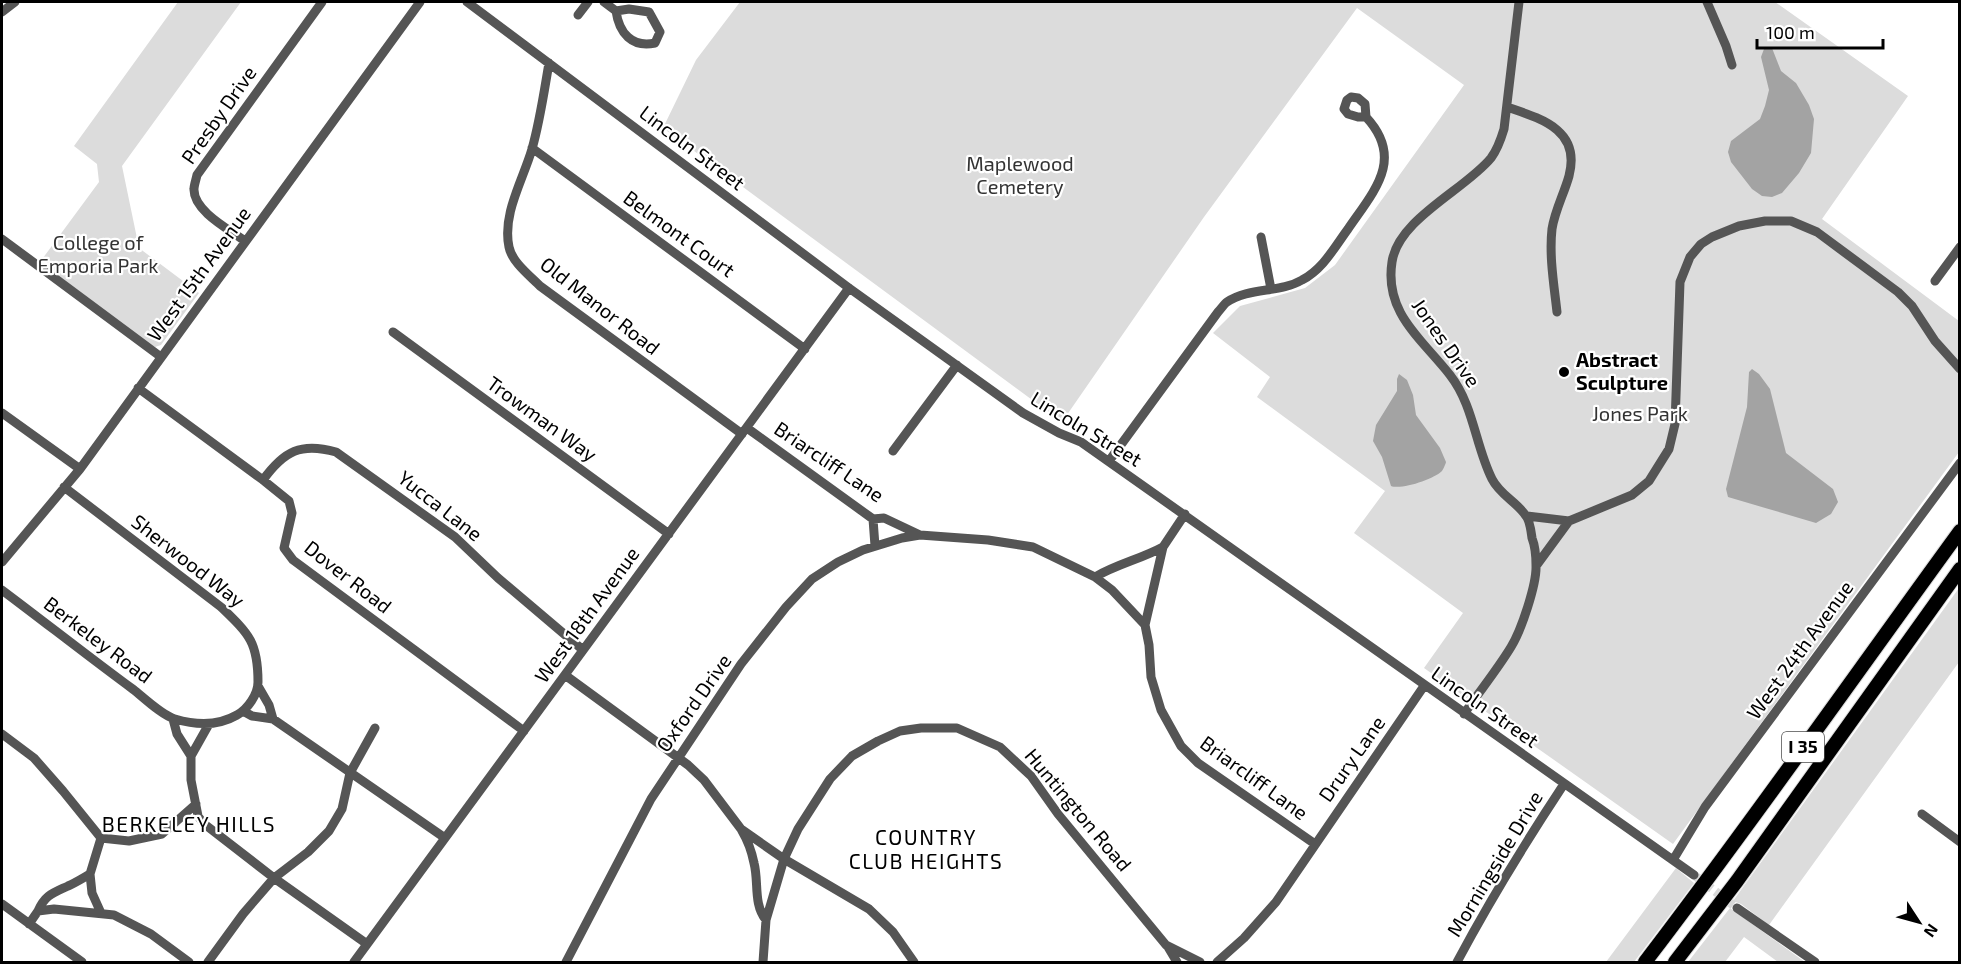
<svg xmlns="http://www.w3.org/2000/svg" width="1961" height="964" font-family="'Exo 2',sans-serif">
<style>
.green{fill:#dcdcdc}
.water{fill:#a3a3a3}
.lines{fill:none;stroke-linecap:round;stroke-linejoin:round}
.minor-tunnel{stroke:#d9d9d9;stroke-width:9;stroke-dasharray:9 4.5;stroke-linecap:butt}
.highway-casing{stroke:#dbdbdb;stroke-width:16}
.minor{stroke:#555;stroke-width:9}
.highway{stroke:#000;stroke-width:14}
.poi-dot{fill:#000;stroke:#fff;stroke-width:2}
.labels{text-anchor:middle;stroke-width:4.5;stroke-linejoin:round;paint-order:stroke}
.shield{fill:#fff;stroke:#4c4c4c;stroke-width:1.5}
.shield-label{font-size:18px;font-weight:bold;fill:#000}
.street-label{font-size:20px;fill:#000;stroke:#fff}
.park-label{font-size:20px;fill:#333;stroke:#fff}
.poi-label{font-size:20px;font-weight:bold;fill:#000;stroke:#fff;text-anchor:start}
.neighbourhood-label{font-size:21px;letter-spacing:1.5px;fill:#000;stroke:#fff}
</style>
<rect width="100%" height="100%" fill="#fff"/>
<!-- green -->
<path class="green" d="M178 2H241L122 166 139 248 199 293 161 345 155 347 148 343 40 262 99 182 97 164 74 146Z
M740 2H1775L1908 96 1822 219 1959 321V452L1673 844 1424 668 1463 613 1354 533 1385 491 1257 397 1270 377 1213 333 1240 306 1305 288 1335 265 1464 85 1357 8 1204 217 1062 422 663 128 696 60Z
M1959 588V662L1769 925 1741 904 1733 901Z
M1676 868 1694 883 1634 962H1606Z
M1730 908 1805 962H1778L1744 937 1725 962H1688Z"/>
<!-- water -->
<path class="water" d="M1772 48 1781 71 1796 83 1809 105 1814 119 1811 153 1799 173 1782 193 1772 197 1762 196 1752 189 1731 162 1728 152 1731 141 1760 119 1765 106 1769 90 1761 57 1764 49Z
M1752 369 1759 374 1770 389 1786 453 1833 489 1838 502 1831 514 1816 523 1728 497 1726 489 1747 407 1749 372Z
M1399 374 1407 380 1413 395 1416 415 1440 448 1446 462C1446 463 1443 470 1442 471 1434 479 1402 490 1391 486L1382 457 1373 441 1376 425 1397 391V379Z"/>
<g class="lines">
<!-- minor-tunnel -->
<path class="minor-tunnel" d="M1694 875 1737 908"/>
<defs>
<path id="highway" d="M1645 962C1753 821 1855 675 1960 531
M1675 962 1737 881 1960 569"/>
</defs>
<!-- highway casing -->
<use href="#highway" class="highway-casing"/>
<!-- minor -->
<path class="minor" d="M467 2 849 288 1023 413 1059 433 1081 442 1694 875
M604 2 616 11C619 33 632 48 655 43L660 32 649 12 629 9 616 11
M1707 2 1726 46 1732 65
M2 12 15 2
M578 15 588 2
M549 63C544 92 540 121 532 149 523 180 502 214 509 247 512 262 529 275 540 286L742 434
M1351 97 1358 98 1365 104 1366 117H1358L1348 114 1344 109 1347 100Z
M1507 107C1542 119 1581 130 1569 176 1564 194 1555 210 1552 229 1549 256 1554 285 1557 312
M532 148 805 349
M1261 237 1271 289
M2 239 161 357
M245 241C230 230 193 211 194 189 194 185 196 180 197 175L322 2
M1935 281 1960 247
M393 332 669 534
M138 388 263 480 289 501 292 513 284 548 293 560 524 731
M2 413 80 469
M747 428 873 519 884 518 920 535 988 540 1033 547 1095 577 1112 590 1145 625 1149 645 1151 677 1161 710 1181 746 1198 763 1315 844
M893 451 957 365
M1109 461 1218 312C1221 309 1224 304 1227 302 1249 287 1280 293 1302 280 1323 269 1334 248 1348 229 1374 191 1405 159 1366 117
M263 480C284 451 301 442 336 452L455 537 498 578 583 650
M1527 516 1569 521
M873 519 875 546
M1163 547 1185 514
M2 562 80 469 420 2
M1536 566 1569 521 1632 495 1649 481 1669 449 1675 424 1680 282 1690 257 1701 244 1712 237 1739 226 1765 221H1791L1817 232 1898 292 1912 306 1935 341 1960 369
M1095 577C1117 564 1141 559 1163 547L1145 625
M2 590C46 623 89 657 134 690 144 698 163 716 175 719 195 725 218 726 237 715 248 709 258 694 258 682 258 642 249 634 221 607L64 487
M565 675 688 765 704 780 741 829 784 859 869 909 893 932 914 962
M258 686 269 705 273 719
M243 711 252 716 273 719 445 838
M1464 714C1479 692 1497 670 1511 647 1521 631 1537 584 1536 565 1536 556 1535 546 1532 538 1531 531 1530 521 1526 516 1517 502 1500 495 1492 479 1475 445 1474 406 1450 375 1422 339 1384 313 1392 262 1398 219 1466 189 1491 158 1497 150 1501 139 1504 129L1519 2
M173 719 177 734 191 756V780L198 816 203 823 274 878 367 944
M2 734 34 758 63 791 101 838
M191 756 209 724
M1922 814 1960 842
M742 831C748 841 752 853 754 863 759 882 753 904 766 920
M101 838 129 841 162 834 196 804
M1673 860 1705 807 1960 463
M90 874 92 893 101 913
M2 904 82 962
M1737 908 1815 962
M38 911C45 895 53 893 68 886 75 883 83 878 90 874L101 838
M29 924 38 911 54 909 114 915 151 934 189 962
M1168 947 1177 962
M208 962 243 914 274 878 308 852 329 831 342 809 350 773 375 728
M354 962 849 288
M566 962 651 799 741 664 786 607 812 579 838 562 863 550 902 538 920 535
M763 962 766 920 784 859 798 829 830 779 852 756 878 741 900 731 921 728H957L1000 747 1031 776 1058 814 1166 945 1200 962
M1217 962 1244 938 1276 902 1424 686
M1457 962C1490 900 1525 843 1564 784"/>
<!-- highway -->
<use href="#highway" class="highway"/>
</g>
<!-- markers -->
<circle class="poi-dot" cx="1564" cy="372" r="6"/>
<g class="labels">
<!-- shield labels -->
<rect class="shield" x="1782" y="732" width="42" height="30" rx="4.5"/>
<g class="shield-label">
<text x="1803" y="753">I 35</text>
</g>
<!-- street labels -->
<g class="street-label">
<text transform="translate(219 115) rotate(-55)" y="7">Presby Drive</text>
<text transform="translate(692 148) rotate(37)" y="7">Lincoln Street</text>
<text transform="translate(679 234) rotate(36)" y="7">Belmont Court</text>
<text transform="translate(199 274) rotate(-54)" y="7">West 15th Avenue</text>
<text transform="translate(600 306) rotate(38)" y="7">Old Manor Road</text>
<text transform="translate(1446 343) rotate(55)" y="7">Jones Drive</text>
<text transform="translate(542 419) rotate(36)" y="7">Trowman Way</text>
<text transform="translate(1086 429) rotate(31)" y="7">Lincoln Street</text>
<text transform="translate(829 462) rotate(34)" y="7">Briarcliff Lane</text>
<text transform="translate(440 506) rotate(38)" y="7">Yucca Lane</text>
<text transform="translate(188 561) rotate(38)" y="7">Sherwood Way</text>
<text transform="translate(348 577) rotate(38)" y="7">Dover Road</text>
<text transform="translate(587 615) rotate(-54)" y="7">West 18th Avenue</text>
<text transform="translate(98 640) rotate(37)" y="7">Berkeley Road</text>
<text transform="translate(1800 650) rotate(-54)" y="7">West 24th Avenue</text>
<text transform="translate(694 703) rotate(-55)" y="7">Oxford Drive</text>
<text transform="translate(1485 707) rotate(35)" y="7">Lincoln Street</text>
<text transform="translate(1352 759) rotate(-55)" y="7">Drury Lane</text>
<text transform="translate(1254 778) rotate(36)" y="7">Briarcliff Lane</text>
<text transform="translate(1078 810) rotate(50)" y="7">Huntington Road</text>
<text transform="translate(1495 864) rotate(-59)" y="7">Morningside Drive</text>
</g>
<!-- park labels -->
<g class="park-label">
<text x="1020" y="171">Maplewood<tspan x="1020" dy="23">Cemetery</tspan></text>
<text x="98" y="250">College of<tspan x="98" dy="23">Emporia Park</tspan></text>
<text x="1640" y="421">Jones Park</text>
</g>
<!-- poi labels -->
<g class="poi-label">
<text x="1576" y="367">Abstract<tspan x="1576" dy="23">Sculpture</tspan></text>
</g>
<!-- neighbourhood labels -->
<g class="neighbourhood-label">
<text x="189" y="832">BERKELEY HILLS</text>
<text x="926" y="845">COUNTRY<tspan x="926" dy="24">CLUB HEIGHTS</tspan></text>
</g>
</g>
<!-- border -->
<rect width="1961" height="964" fill="none" stroke="#000000" stroke-width="6"/>
<!-- north arrow -->
<g transform="translate(1919 922) rotate(126)" stroke="#ffffff" stroke-width="4.5" paint-order="stroke">
<path d="M0-4.5L10 22L0 15L-10 22Z" fill="#000000"/>
<text y="-9" font-size="16" font-weight="bold" text-anchor="middle" fill="#000000">N</text>
</g>
<!-- scale -->
<path d="M1757 39v9h126v-9" fill="none" stroke="#000000" stroke-width="3"/>
<text x="1766" y="39" font-size="18" fill="#000000" stroke="#ffffff" stroke-width="4.5" paint-order="stroke">100 m</text>
</svg>
